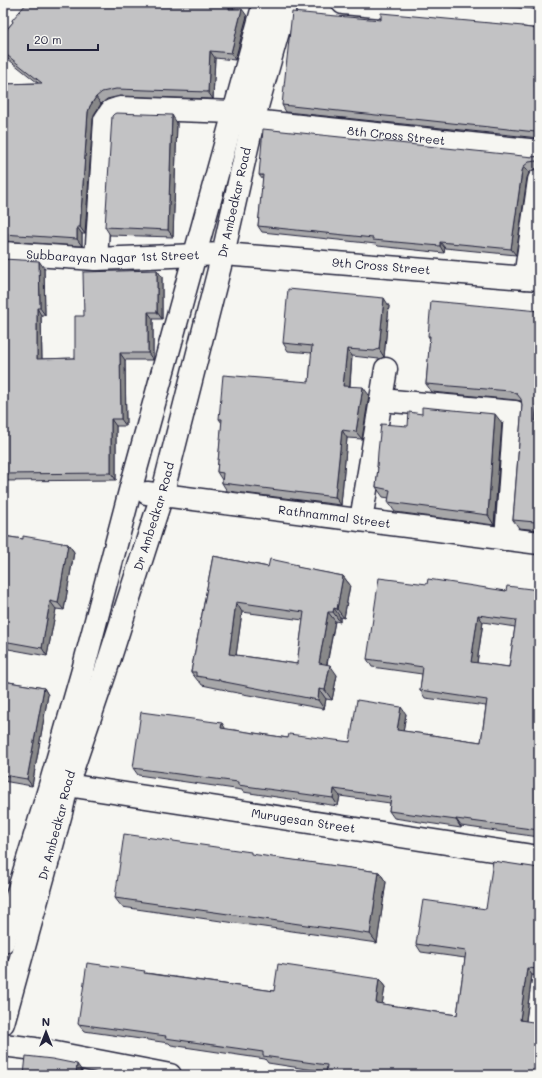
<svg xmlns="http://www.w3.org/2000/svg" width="542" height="1078" font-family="Mali,sans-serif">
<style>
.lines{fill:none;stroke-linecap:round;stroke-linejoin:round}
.minor-casing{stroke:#22223b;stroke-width:25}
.tertiary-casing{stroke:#22223b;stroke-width:25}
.secondary-casing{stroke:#22223b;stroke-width:25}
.minor{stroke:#f6f6f2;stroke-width:22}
.tertiary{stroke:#f6f6f2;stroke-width:22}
.secondary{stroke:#f6f6f2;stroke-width:22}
.wall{fill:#a7a7a9;stroke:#22223b;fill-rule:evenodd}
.shaded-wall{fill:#888889;stroke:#22223b}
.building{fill:#c2c2c4;stroke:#22223b;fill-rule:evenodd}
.labels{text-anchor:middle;stroke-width:4;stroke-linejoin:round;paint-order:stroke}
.street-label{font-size:12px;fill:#22223b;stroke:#f6f6f2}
</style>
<rect width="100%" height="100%" fill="#f6f6f2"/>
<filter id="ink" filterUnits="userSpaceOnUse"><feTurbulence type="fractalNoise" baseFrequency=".025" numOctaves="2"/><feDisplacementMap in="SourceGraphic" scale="8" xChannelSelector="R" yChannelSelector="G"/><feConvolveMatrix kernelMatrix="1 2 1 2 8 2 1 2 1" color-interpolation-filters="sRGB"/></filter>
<g filter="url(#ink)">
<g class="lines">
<defs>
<g id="minor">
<path d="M343 3 539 21"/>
<path id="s1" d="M253 121 539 151"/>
<path id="s2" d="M3 253 96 259 223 254 539 279"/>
<path d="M96 259 105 120 111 111 120 108 234 112"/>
<path d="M525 278 539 180"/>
<path d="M381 400 515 412 506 539"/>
<path d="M361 520 386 369"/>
<path id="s3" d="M67 785 539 857"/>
</g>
<path id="tertiary" d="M3 1045 35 1049 170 1075"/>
<g id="secondary">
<path id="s4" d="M147 493 539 543"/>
<path d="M3 942 49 789 83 670 130 491 264 3"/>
<path id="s5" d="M3 1023 61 813 67 785 105 673 162 495 223 254 253 121 286 3"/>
</g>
</defs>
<!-- minor casing -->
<use href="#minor" class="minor-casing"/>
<!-- tertiary casing -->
<use href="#tertiary" class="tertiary-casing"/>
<!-- secondary casing -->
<use href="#secondary" class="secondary-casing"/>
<!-- minor -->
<use href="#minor" class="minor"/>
<!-- tertiary -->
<use href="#tertiary" class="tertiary"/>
<!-- secondary -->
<use href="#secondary" class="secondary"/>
</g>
<!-- wall -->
<path class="wall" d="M480 3H530V8Z
M234 9 247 16 235 60 215 58 213 99 120 96 107 99 101 104 95 113 93 119 85 234H82V246L3 241V84L38 83 3 55V34L13 22 12 20Z
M381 20 524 27 539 29V138L286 112 282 105Z
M177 123 173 237 110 235 105 227Z
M539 156V168L534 169 529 173 527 178 516 255 445 248 444 253 378 246 376 244 262 232 258 226 263 180 259 175 533 157Z
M539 230V255L536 251Z
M3 259 44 268 45 315H41L42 359 75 358 84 316 157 270 162 277V319H153V360H125L126 426H116V480L3 481Z
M389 306 384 357 379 359 352 356 350 386 369 395 362 439 347 438 341 505 227 491 222 483V480L217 472 222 423 219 419 309 382 312 353 288 351 283 343Z
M539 311V530L519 528 513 520 522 405 521 401 516 400 432 392 426 384 430 339 428 336Z
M502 423 494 525 395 512 388 502 389 498 383 497 376 487 378 468 377 467 408 426Z
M3 536 23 539 68 544 74 552 64 610 56 609 47 656 3 648Z
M213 556 268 567 300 568 343 576 350 585 344 618 340 617V622L335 621 327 665 337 675 332 700 326 699 324 709 227 691 226 690 202 685 200 682 198 681 191 672ZM242 612 303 620 297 664 236 655Z
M427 584 506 591 539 590V837L461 826V828L394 818 389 811 390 803 340 796 338 806 243 792 242 790 138 775 133 768 226 729 288 738 350 742 406 714 403 731 481 742 486 706 425 698 420 690 422 674 372 667 367 659ZM483 622 515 627 509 667 477 663Z
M3 681 44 688 48 695 32 786 3 781Z
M254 855 379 872 386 882 377 943 122 907 115 898Z
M539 868V976L532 975 526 1021 539 1075H328L326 1073V1072L268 1063 265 1059 171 1045 169 1043 84 1031 78 1024 146 973 274 991 379 979 385 987 382 1004 457 1015 465 958 421 952 416 944 486 909Z"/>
<!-- shaded-wall -->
<path class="shaded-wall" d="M229 3H234L233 16 229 9Z
M527 3H530V8Z
M242 9 247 16 235 60 231 53Z
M210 51 215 58 213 99 208 92Z
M539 51V93L535 87Z
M96 97 101 104 95 113 93 119 85 234 80 227 88 112 90 106Z
M172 115 177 123 173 237 168 230Z
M524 166 529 173 527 178 516 255 511 249 522 171Z
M77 227 82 234V246L77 239Z
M440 242 445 248 444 253 440 246Z
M39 261 44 268 45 315 40 308Z
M157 270 162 277V319L157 312Z
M384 298 389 306 384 357 379 349Z
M37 308 41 315 42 366 37 359Z
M148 312 153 319V360L148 353Z
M347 349 352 356 349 393 343 386Z
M120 353 125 360 126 426 121 419Z
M539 382V426L535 421Z
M363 387 369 395 362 439 356 432Z
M495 414 502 423 494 525 488 515Z
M111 419 116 426V480L111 473Z
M342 430 347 438 341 505 335 497Z
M68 544 74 552 64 610 58 603Z
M343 576 350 585 344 618 337 609Z
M50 601 56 609 47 656 42 648Z
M236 602 242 612 235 663 229 654Z
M334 608 340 617V622L333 612Z
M328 612 335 621 325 673 319 663Z
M478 615 483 622 476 669 471 662Z
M330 665 337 675 332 700 325 690Z
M44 688 48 695 32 786 27 779Z
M319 689 326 699 324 709 318 700Z
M401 707 406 714 402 738 397 730Z
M222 723 227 731 221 728Z
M334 789 340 796 338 806 333 798Z
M456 819 461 826V828L456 820Z
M379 872 386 882 377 943 370 934Z
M527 968 532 975 525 1027 520 1020Z
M379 979 385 987 381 1011 376 1003Z
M77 1064 82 1071V1075H76Z"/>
<!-- building -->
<path class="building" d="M27 3H229V9H242L231 53 210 51 208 92 116 89 102 92 96 97 90 106 88 112 80 227H77V239L3 234V84L42 83 3 52V34L13 22 12 20Z
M292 12 381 20V13L523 26V27L539 29V51L535 87 539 88V133L536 132 282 105Z
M116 113 172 115 168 230 105 227 112 116 114 114Z
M263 129 533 157 539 156V163L536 161 529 162 524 166 522 171 511 249 440 242V246L373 240V238L258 226 263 175H259Z
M539 230V251H536Z
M3 259 39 261 40 308H37V359L75 358V316H84L83 272 157 270V312H148V353H120L121 419H111V473L3 474Z
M288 289 384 298 379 349 374 351 347 349 343 386 363 387 356 432 342 430 335 497 222 483 223 473 217 472 222 419H219L223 375 309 382 312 346 283 343Z
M431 301 539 311V382L535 421H539V524L535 522 513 520 522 405 521 399 517 394 510 391 426 384 430 336H428Z
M422 407 495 414 488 515 388 502 390 490 376 487 378 467H377L378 452 381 424 408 426 409 412 422 414Z
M3 536 23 539V536L68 544 58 603 50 601 42 648 3 641Z
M213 556 268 567 270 559 298 565 297 567 343 576 337 609 334 608 333 612H328L319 663 330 665 325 690 319 689 318 700 220 681V680L196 676V672H191ZM236 602 304 612 297 664 229 654Z
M379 578 427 584 428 579 506 591 507 586 539 590V830L456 819V820L389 811 391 797 334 789 333 798 238 785V782L133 768 141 712 222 723 221 728 288 738 289 734 350 742 357 700 401 707 397 730 481 742 487 700 420 690 423 667 367 659ZM478 615 516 620 509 667 471 662Z
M3 681 44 688 27 779 3 775Z
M124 834 251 852V854L379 872 370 934 115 898Z
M493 861 539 868V969L527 968 520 1020 539 1023V1075H341L326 1073 327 1065 263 1056V1052L165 1038 166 1036 78 1024 87 963 145 971 144 973 274 991 278 964 379 979 376 1003 457 1015 466 951 416 944 423 900 486 909Z
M26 1056 52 1059 77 1064 76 1075H24Z"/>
</g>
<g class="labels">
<!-- street labels -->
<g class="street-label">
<text dy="4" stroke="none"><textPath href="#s1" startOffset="144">8th Cross Street</textPath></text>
<text dy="4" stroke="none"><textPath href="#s5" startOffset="853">Dr Ambedkar Road</textPath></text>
<text dy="4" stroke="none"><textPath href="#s2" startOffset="110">Subbarayan Nagar 1st Street</textPath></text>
<text dy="4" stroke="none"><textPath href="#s2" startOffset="379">9th Cross Street</textPath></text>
<text dy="4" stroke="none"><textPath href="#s5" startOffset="529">Dr Ambedkar Road</textPath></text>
<text dy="4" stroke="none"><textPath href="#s4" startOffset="189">Rathnammal Street</textPath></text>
<text dy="4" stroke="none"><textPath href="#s3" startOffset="239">Murugesan Street</textPath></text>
<text dy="4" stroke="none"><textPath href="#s5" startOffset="205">Dr Ambedkar Road</textPath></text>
</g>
</g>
<!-- margin -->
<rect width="542" height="1078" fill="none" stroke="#f6f6f2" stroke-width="16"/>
<rect x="8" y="8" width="526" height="1062" fill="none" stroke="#22223b" stroke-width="1.5" filter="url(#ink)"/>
<!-- north arrow -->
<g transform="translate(46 1032)" stroke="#f6f6f2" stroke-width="3" paint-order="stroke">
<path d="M0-3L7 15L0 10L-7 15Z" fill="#22223b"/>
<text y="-6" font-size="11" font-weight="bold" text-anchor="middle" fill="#22223b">N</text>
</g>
<!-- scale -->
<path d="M28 44v6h70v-6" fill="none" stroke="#22223b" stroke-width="2"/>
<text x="34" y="44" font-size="12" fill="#22223b" stroke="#f6f6f2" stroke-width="3" paint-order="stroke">20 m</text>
</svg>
